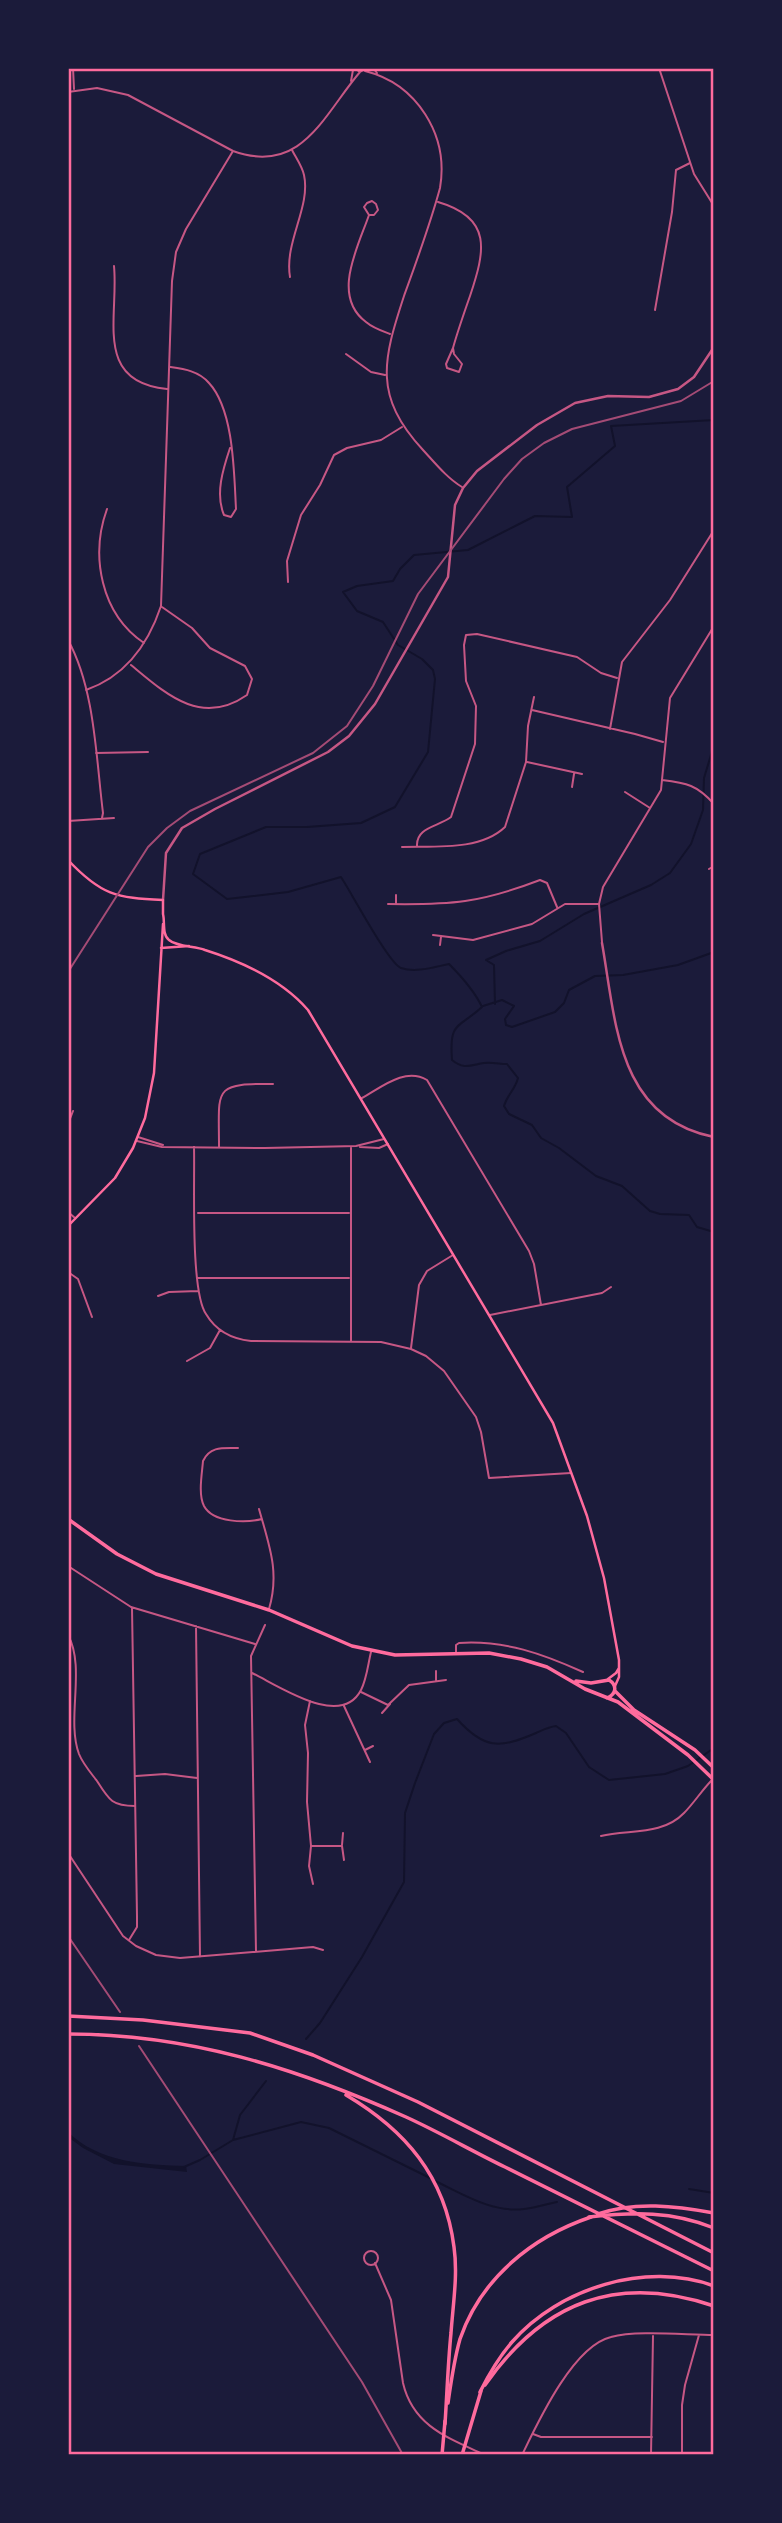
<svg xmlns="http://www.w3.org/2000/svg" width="782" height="2523" font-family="'Roboto Condensed',sans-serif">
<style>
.water{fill:#12122b}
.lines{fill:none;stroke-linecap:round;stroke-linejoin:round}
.stream{stroke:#12122b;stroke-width:2}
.minor{stroke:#c65784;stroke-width:2}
.tertiary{stroke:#c65784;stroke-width:2.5}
.secondary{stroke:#ff6b9d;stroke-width:2.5}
.primary{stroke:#ff6b9d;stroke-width:3.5}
.motorway{stroke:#ff6b9d;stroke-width:3.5}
.rail{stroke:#a44b75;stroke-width:2}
.neatline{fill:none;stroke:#ff6b9d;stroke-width:2.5}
</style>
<rect width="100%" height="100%" fill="#1b1b3a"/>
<!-- water -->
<path class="water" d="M68 2132C98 2162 145 2165 186 2166L187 2172 114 2164 83 2148 68 2137Z"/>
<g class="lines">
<!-- stream -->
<path class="stream" d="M714 420 611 426 615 446 567 487 572 517 535 516 468 550 414 555 400 569 393 581 357 586 343 592 357 611 383 622 398 645 422 659 433 670 435 679 428 752 395 807 361 823 307 827H266L200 854 193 874 227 899 288 892 341 877C351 892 389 964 401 968 416 973 434 967 449 964 462 977 474 990 482 1007 458 1029 449 1021 452 1060 464 1070 471 1065 484 1063 492 1062 500 1064 507 1064L518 1078C515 1090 507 1095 504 1106L509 1114 532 1125 541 1138 559 1148 596 1176 622 1186 650 1211 660 1214 689 1215 697 1227 714 1232
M495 1004 494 965 486 960 506 951 540 941 584 914 651 885 670 873 691 844 703 810 704 778 714 745
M483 1006 502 1000 514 1006 505 1019 506 1025 512 1027 555 1012 564 1003 569 990 595 976 623 975 678 965 714 952
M306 2039 320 2023 362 1957 404 1882 405 1813 415 1783 434 1734 444 1723 457 1719C484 1749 499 1749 536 1733 543 1730 548 1727 556 1726L566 1733 589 1767 609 1780 665 1774 688 1766 714 1748
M233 2140 301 2122 329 2128 430 2178
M184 2167 200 2160 233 2140 240 2115 266 2081
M435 2181C463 2194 492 2213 524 2209 535 2208 546 2204 557 2202
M689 2189 714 2193"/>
<!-- minor -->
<path class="minor" d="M73 68 74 89
M354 68 360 72 367 68
M373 68 377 73
M659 68 694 174 714 206
M365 71C417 84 449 135 440 188 430 225 417 260 404 296 383 360 373 396 423 450 435 463 447 478 462 487
M351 81 353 70
M68 92 97 88 128 95 233 151C302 176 324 114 360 72
M438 202C493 218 485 251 470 296 464 313 458 330 453 348L454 354 462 364 459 372 447 368 446 364 453 348
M369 215 364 207 367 203 372 201 376 204 378 210 374 215H369C358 247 331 296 366 322 373 328 382 331 390 334
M114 266C119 317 93 382 167 389
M290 277C284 242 311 207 304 175 302 166 296 158 292 150
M655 310 672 212 676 170 690 163
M346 354 371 372 385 375
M170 367C184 369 199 371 209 383 234 410 234 473 236 509L231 517 224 515C215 494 223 469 230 448
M107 509C90 556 101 614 144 643
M288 582 287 561 301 515 320 485 334 455 347 448 381 440 402 427
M68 640C95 689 96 758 103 813L102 818
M131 665C166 694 201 727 247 695L252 679 245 666 210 648 192 628 162 607
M86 690C126 676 148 645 161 606L172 281 176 252 186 229 233 151
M532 710 635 734 663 742
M610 729 622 662 670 600 714 530
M96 753 148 752
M527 762 582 774
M662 780C687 783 697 785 714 804
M572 787 574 774
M625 792 650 808
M68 821 114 818
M417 846C416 827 438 827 451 817L475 744 476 706 466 681 464 645 466 635 477 634 577 657 601 673 617 678
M402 847C434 846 480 851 505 827L526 762 528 726 534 697
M709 869 714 866
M388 904C451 905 480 903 540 880L547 883 557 907
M396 904V895
M433 935 473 940 532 924 565 904H598
M602 942 599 904 603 887 661 790 670 698 714 626
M440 945 441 937
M362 1098C382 1087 405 1067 427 1080L529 1251 534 1264 541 1305
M68 1124 73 1111
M138 1137 163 1145
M137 1141 162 1147 265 1148 356 1146 384 1139
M219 1146C219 1089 212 1083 273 1084
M194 1147C195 1180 190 1291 206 1314 216 1331 232 1339 251 1341L381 1342 411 1349 426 1356 444 1371 476 1417 481 1432 489 1478 571 1473
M360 1147 379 1148 388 1144
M68 1212 75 1218
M198 1213H349
M68 1272 78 1279 92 1317
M197 1278H349
M158 1296 169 1292 198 1291
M490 1315 602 1293 611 1287
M351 1341V1147
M411 1348 419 1285 427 1271 453 1255
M187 1361 210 1348 220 1330
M238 1448C223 1448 210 1446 203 1461 202 1474 198 1494 204 1506 213 1523 246 1523 262 1519
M259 1509C269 1545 280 1572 269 1609
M68 1566 131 1607 255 1644
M196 1626 200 1957
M68 1635C86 1668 66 1719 79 1754 83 1764 91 1773 97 1781 109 1800 112 1806 135 1806
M456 1652V1645L459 1643C505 1640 543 1654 583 1672
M436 1671V1680
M252 1673C279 1686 341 1729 361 1690 367 1678 368 1664 371 1652
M361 1692 388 1705 409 1685 446 1680
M310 1701 305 1725 308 1753 307 1802 311 1846 309 1866 313 1884
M344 1706 370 1762
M382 1713 390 1704
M365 1750 373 1746
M136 1776 165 1774 197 1778
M601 1836C628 1829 662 1836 684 1813 694 1803 702 1790 712 1780
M342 1845 343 1833
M312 1846H342L344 1860
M68 1853 123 1936 136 1946 156 1955 180 1958 313 1947 323 1950
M129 1940 137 1927V1916L132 1608
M256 1952 251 1656 265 1625
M364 2258a7 7 0 1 1 14 0a7 7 0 1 1-14 0Z
M375 2263 391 2300 403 2383C413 2426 448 2438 485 2455
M533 2434 541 2437H652
M522 2455C538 2422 573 2346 611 2337 636 2330 686 2335 714 2335
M651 2455 653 2336
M682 2455V2405L685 2385 699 2335"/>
<!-- tertiary -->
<path class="tertiary" d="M163 900 166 853 182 828 215 809 328 752 349 736 375 704 448 577 455 505 463 488 477 471 537 425 575 403 608 396 649 397 678 389 694 377 714 347
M602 943C616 1022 617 1118 714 1137"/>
<!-- secondary -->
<path class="secondary" d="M68 860C101 895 116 898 163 900V914
M163 914C165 922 162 935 169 940 177 947 195 946 205 950 243 962 282 980 308 1010L553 1423 587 1516 604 1578 619 1660V1677L615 1686
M161 948 189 946
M68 1226 115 1178 133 1148 145 1118 154 1073 163 924
M608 1679 616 1673 619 1668"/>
<!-- primary -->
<path class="primary" d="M68 1519 117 1554 156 1574 269 1610 352 1646 395 1655 489 1653 521 1659 547 1667 585 1689 618 1702 688 1755 714 1780
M576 1681 591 1683 609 1680C617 1685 617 1694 607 1698
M615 1691 634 1710 695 1750 714 1768
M598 2214C635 2201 676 2206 714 2213
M485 2385C543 2302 617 2273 714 2306
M448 2403C451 2382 454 2360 460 2339 481 2278 532 2237 591 2217
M442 2455 445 2421
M462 2455 481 2391"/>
<!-- motorway -->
<path class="motorway" d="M68 2016 143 2020 250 2033 313 2055 418 2102 714 2253
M68 2034C189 2034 296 2068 406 2117 439 2132 472 2151 505 2167 574 2202 644 2236 714 2271
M346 2095C405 2130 445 2176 454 2247 458 2275 453 2304 451 2333 448 2363 447 2394 445 2424
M589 2217C634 2212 672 2211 714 2228
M480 2392C489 2374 499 2357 512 2342 559 2288 646 2261 714 2286"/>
<!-- rail -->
<path class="rail" d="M68 972 148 847 167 828 190 811 313 753 347 726 373 686 418 594 504 479 522 459 544 443 572 429 681 401 714 381
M68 1936 120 2012
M139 2046 362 2382 403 2455"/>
</g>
<!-- border -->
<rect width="782" height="2523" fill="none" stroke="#1b1b3a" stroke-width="140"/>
<rect x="70" y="70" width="642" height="2383" class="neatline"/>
</svg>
